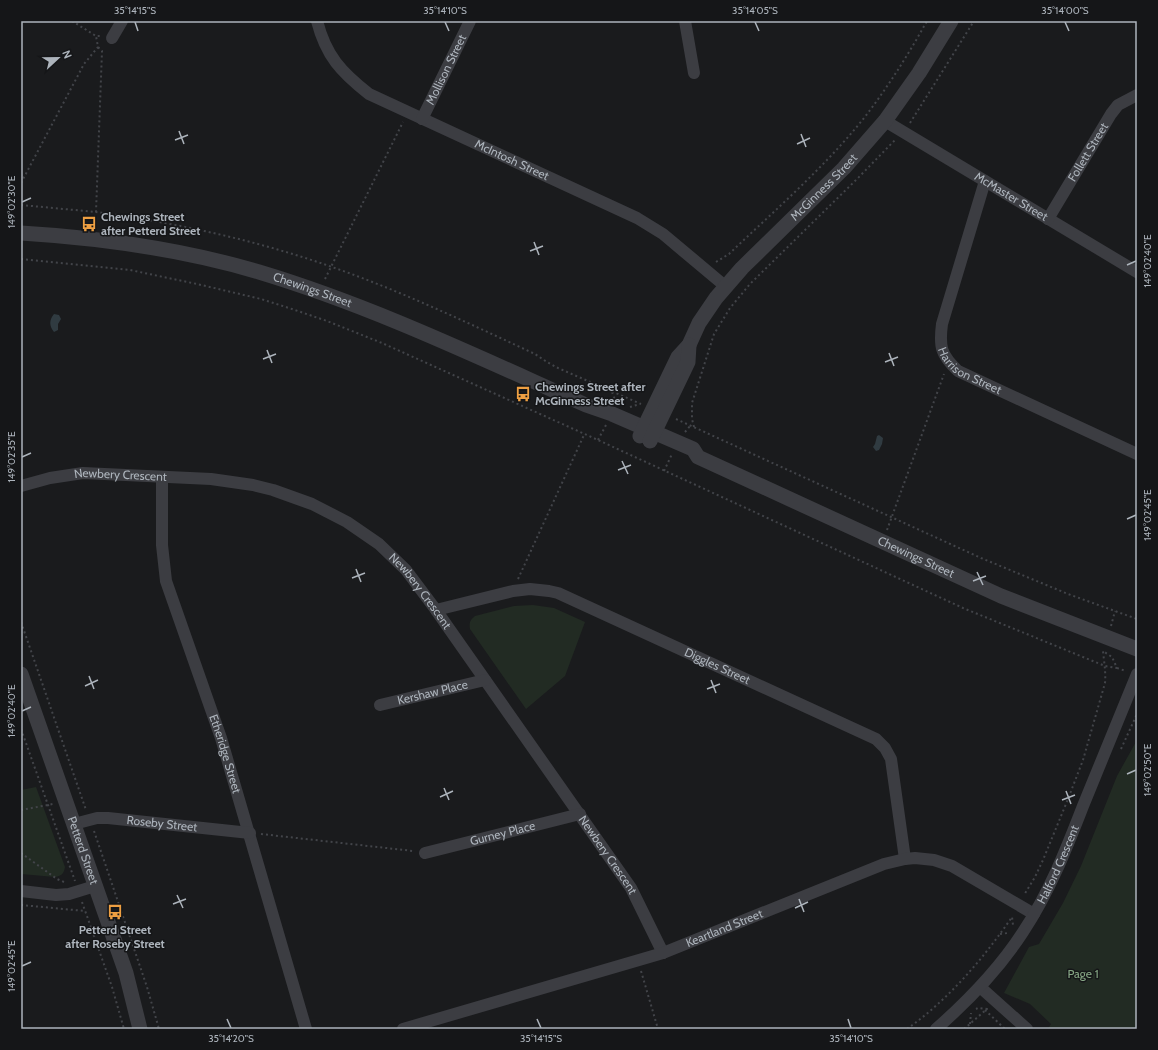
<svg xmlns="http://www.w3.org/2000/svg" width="1158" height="1050" font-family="Cabin,sans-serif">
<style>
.green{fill:#222b23}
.water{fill:#303b41}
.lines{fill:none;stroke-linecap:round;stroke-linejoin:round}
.path{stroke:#424449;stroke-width:2;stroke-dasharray:2 3;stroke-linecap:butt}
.minor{stroke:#3c3d42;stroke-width:12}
.tertiary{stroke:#3c3d42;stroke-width:15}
.ticks{fill:none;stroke:#adb4bc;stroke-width:1.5}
.labels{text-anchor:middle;stroke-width:3;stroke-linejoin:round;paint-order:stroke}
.street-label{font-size:12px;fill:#adb4bc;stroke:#151618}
.poi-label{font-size:12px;font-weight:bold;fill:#adb4bc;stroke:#151618;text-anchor:start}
.park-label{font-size:12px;fill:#87a685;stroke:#151618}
.neatline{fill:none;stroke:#adb4bc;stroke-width:1.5}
.ticks-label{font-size:10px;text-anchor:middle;fill:#adb4bc}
</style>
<rect width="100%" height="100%" fill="#1a1b1d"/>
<!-- green -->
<path class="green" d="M533 605 554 608 585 622 565 676 526 709 470 629C469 623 470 620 475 616L514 606Z
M1137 740V1029H1048L1051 1024 1030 1004 1004 993 1029 947 1039 944 1063 903 1081 866 1117 776Z
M36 787 65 867C64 873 62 876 55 877L21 874V790Z"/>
<!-- water -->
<path class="water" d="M54 314 59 315 61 319 58 324V330L54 332C49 326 49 320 54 314Z
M879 435 883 438 882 444 879 450 876 451 873 447 875 444 877 436Z"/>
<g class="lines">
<!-- path -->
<path class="path" d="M72 21 96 36H101
M910 123 974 21
M21 183 84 64 98 47
M21 205 96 212 102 51 98 47 96 36
M92 227 96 212C176 223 256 240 332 267 401 291 468 323 535 354L547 362 558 368 641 404
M21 259 130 270 197 284 261 299 292 309 327 321 382 343 598 440 963 608 1105 666 1117 668 1112 657 1103 651C1104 662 1106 672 1105 683L1083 760 1068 799 1043 860 1035 877 1024 895
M716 262 729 254C775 210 824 168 864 118 888 87 908 55 927 21
M325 279 403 122
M612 392 615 400
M630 407 640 404
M676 419 981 558 1068 594 1137 619
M694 427 692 419V403L714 334 730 308 750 284 858 178 895 140
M685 432 691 425
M598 440 606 425
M664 471 672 454
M887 530 944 374
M518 579 584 435
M21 622 86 810
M1111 626 1115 611
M1117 668 1126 671
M21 729 75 881
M1121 749 1137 714
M21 810 53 804
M94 831 147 987 159 1029
M261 834 413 851
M21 853 57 879 64 882
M82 902 112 987 124 1029
M21 905 85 911
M1000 934 1008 933
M641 971 658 1029
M985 1010 1005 1029
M970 1024 971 1013
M907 1029C949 999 983 959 1012 917L1013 925
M964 1029 987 1009 978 1008 976 1009"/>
<!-- minor -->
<g class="minor">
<path id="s1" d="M317 21C326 56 341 72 369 94L637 218 663 234 725 286"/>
<path d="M685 21 694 73"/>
<path d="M112 38 122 21"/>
<path id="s2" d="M422 119 470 21"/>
<path id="s3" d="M885 121 1137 272"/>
<path id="s4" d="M985 181 942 324C939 347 941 355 958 371L1137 454"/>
<path id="s5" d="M1048 219 1111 114 1118 105 1137 95"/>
<path id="s6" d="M162 477V545L166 581 221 738 306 1029"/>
<path id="s7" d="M21 486 50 478 83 473 211 479 253 485 273 490 312 504 347 522 379 544 406 570 436 610 631 888 663 953"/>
<path id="s8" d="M436 610 513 591 530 589 549 591 558 593 876 739 885 748 891 759 905 859"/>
<path id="s9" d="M380 705 485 680"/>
<path id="s10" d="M74 824 97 818H108L250 833"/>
<path id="s11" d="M425 853 580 814"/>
<path d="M21 891 56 895 69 894 95 886"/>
<path d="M980 987 1027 1029"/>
<path id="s12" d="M403 1029 663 953 884 864 905 859 915 858 934 860 952 866 1034 914"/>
<path id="s13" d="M936 1029C969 1000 999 969 1023 932 1049 893 1066 850 1083 806 1101 762 1119 718 1137 674"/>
</g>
<!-- tertiary -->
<g class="tertiary">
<path id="s14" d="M21 233C101 238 182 249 259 272 372 306 478 357 586 405L612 414 693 449 698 457 1001 596 1137 649"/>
<path id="s15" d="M640 436 678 357 689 345 699 323 716 298 742 268 844 168 885 121 919 73 951 21"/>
<path d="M650 441 688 362 689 345"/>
<path id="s16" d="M21 674 126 973 140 1029"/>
</g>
</g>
<!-- ticks -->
<path class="ticks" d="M135 22 138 31M445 22 449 31M755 22 759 31M1065 22 1069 31M179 131 184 144M801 134 806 147M175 140 188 135M797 144 810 138M22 202 31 198M534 242 539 255M530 251 543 246M1127 265 1136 261M267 350 272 363M889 353 894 366M263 359 276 354M885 362 898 357M22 457 31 453M622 461 628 474M618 470 631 465M1127 519 1136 515M356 569 361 582M977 572 983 585M352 578 365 573M973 581 986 576M89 676 94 689M711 680 716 693M85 686 98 680M707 689 720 684M22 711 31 707M1127 774 1136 770M444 788 449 800M1066 791 1071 804M440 797 453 791M1062 800 1075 795M177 895 183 908M799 899 804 912M173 904 186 899M795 908 808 902M22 966 31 962M227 1019 231 1028M537 1019 541 1028M848 1019 851 1028"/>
<!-- icons -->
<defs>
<symbol id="bus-bare" viewBox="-9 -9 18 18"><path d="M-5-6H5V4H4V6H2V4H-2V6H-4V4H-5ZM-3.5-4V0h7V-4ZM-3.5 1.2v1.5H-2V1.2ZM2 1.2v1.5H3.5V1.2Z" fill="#ee9f42" stroke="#151618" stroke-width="2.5" paint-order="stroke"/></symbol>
</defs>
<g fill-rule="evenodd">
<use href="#bus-bare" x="78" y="213" width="22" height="22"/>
<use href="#bus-bare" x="512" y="383" width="22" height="22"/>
<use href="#bus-bare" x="104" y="901" width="22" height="22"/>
</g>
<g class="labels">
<!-- street labels -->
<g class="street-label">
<text dy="4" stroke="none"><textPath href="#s2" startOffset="55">Mollison Street</textPath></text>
<text dy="4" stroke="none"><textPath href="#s5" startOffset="78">Follett Street</textPath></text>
<text dy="4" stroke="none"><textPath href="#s1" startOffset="249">McIntosh Street</textPath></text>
<text dy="4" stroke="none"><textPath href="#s15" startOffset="313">McGinness Street</textPath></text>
<text dy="4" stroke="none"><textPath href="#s3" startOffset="147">McMaster Street</textPath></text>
<text dy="4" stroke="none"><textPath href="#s14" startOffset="298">Chewings Street</textPath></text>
<text dy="4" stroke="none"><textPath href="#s4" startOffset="211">Harrison Street</textPath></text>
<text dy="4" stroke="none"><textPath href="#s7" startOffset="101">Newbery Crescent</textPath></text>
<text dy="4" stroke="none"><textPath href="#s14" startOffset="960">Chewings Street</textPath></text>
<text dy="4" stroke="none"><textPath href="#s7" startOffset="437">Newbery Crescent</textPath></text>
<text dy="4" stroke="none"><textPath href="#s8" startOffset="300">Diggles Street</textPath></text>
<text dy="4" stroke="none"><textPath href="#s9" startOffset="54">Kershaw Place</textPath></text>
<text dy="4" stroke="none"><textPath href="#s6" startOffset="287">Etheridge Street</textPath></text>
<text dy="4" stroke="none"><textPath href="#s10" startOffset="89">Roseby Street</textPath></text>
<text dy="4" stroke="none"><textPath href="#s11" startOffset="80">Gurney Place</textPath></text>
<text dy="4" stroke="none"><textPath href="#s16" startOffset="187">Petterd Street</textPath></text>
<text dy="4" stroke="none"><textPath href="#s7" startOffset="761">Newbery Crescent</textPath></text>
<text dy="4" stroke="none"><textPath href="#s13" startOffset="207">Halford Crescent</textPath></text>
<text dy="4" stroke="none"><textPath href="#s12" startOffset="337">Keartland Street</textPath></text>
</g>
<!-- poi labels -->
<g class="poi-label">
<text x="101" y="221">Chewings Street<tspan x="101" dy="14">after Petterd Street</tspan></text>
<text x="535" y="391">Chewings Street after<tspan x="535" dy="14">McGinness Street</tspan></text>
<text x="115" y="934" text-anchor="middle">Petterd Street<tspan x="115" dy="14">after Roseby Street</tspan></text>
</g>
<!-- park labels -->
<g class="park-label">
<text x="1083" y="978">Page 1</text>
</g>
</g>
<!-- border -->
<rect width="1158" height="1050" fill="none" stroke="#151618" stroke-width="44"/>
<!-- north arrow -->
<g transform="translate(58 58) rotate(68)" stroke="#151618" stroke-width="3" paint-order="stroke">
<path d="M0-3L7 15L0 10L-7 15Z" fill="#adb4bc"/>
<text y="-6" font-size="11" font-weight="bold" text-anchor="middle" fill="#adb4bc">N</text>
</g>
<rect x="22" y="22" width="1114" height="1006" class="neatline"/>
<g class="ticks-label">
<text x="135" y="14">35°14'15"S</text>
<text x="445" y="14">35°14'10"S</text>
<text x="755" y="14">35°14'05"S</text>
<text x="1065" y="14">35°14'00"S</text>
<text transform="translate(11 202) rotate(-90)" y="4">149°02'30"E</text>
<text transform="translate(1147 261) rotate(-90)" y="4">149°02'40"E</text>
<text transform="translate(11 457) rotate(-90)" y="4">149°02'35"E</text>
<text transform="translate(1147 515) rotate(-90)" y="4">149°02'45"E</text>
<text transform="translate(11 711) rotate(-90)" y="4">149°02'40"E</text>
<text transform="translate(1147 770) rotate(-90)" y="4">149°02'50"E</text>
<text transform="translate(11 966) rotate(-90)" y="4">149°02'45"E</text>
<text x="231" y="1042">35°14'20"S</text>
<text x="541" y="1042">35°14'15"S</text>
<text x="851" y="1042">35°14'10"S</text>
</g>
</svg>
